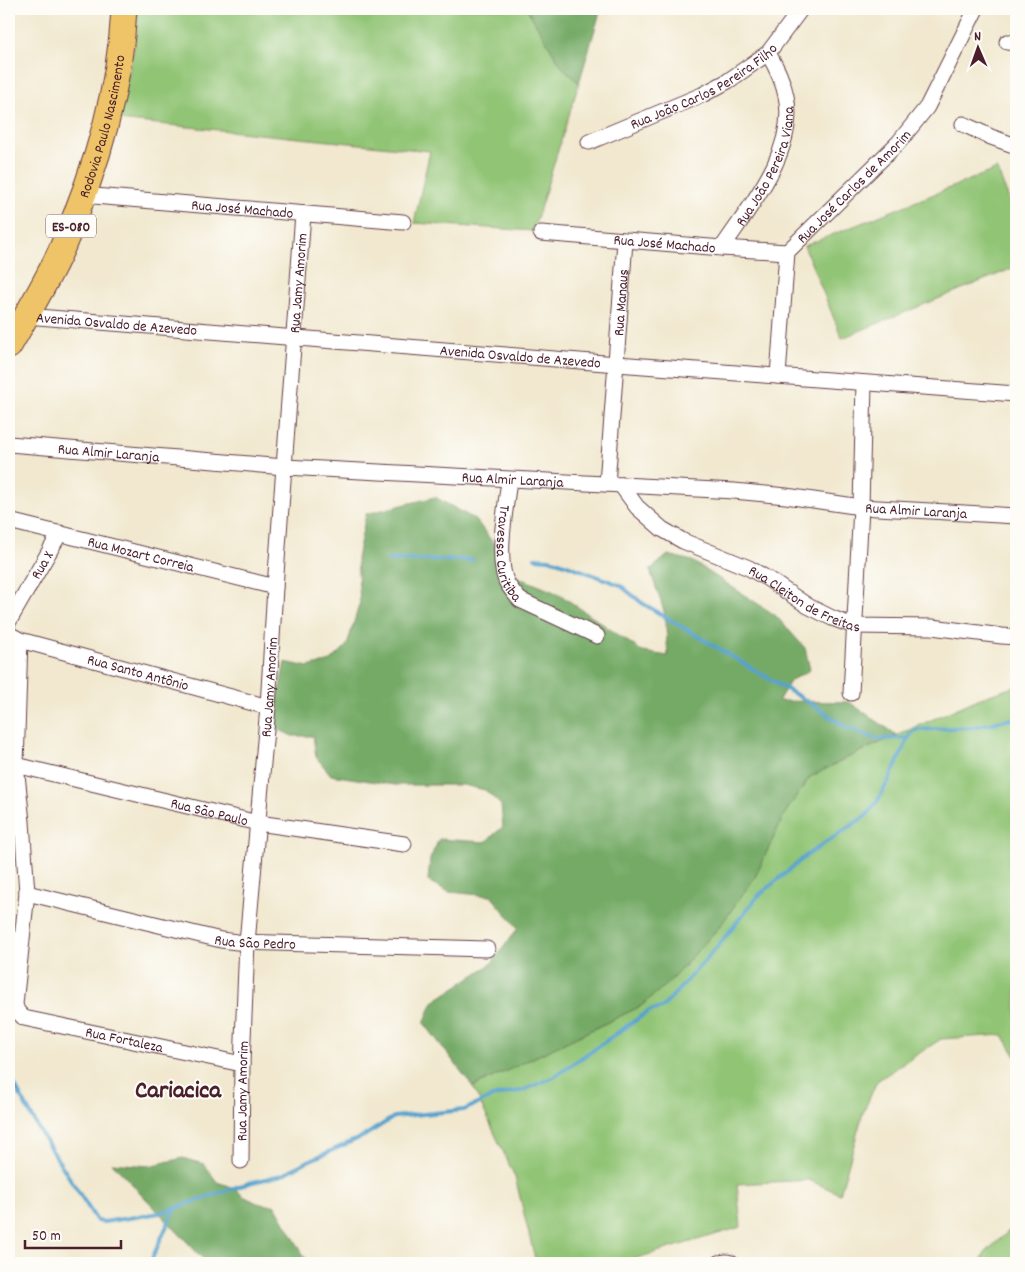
<svg xmlns="http://www.w3.org/2000/svg" width="1025" height="1272" font-family="Dekko,sans-serif">
<style>
.green{fill:#91c475;stroke:#6e7250}
.forest{fill:#74aa66;stroke:#5f6448}
.lines{fill:none;stroke-linecap:round;stroke-linejoin:round}
.stream{stroke:#56a2ce;stroke-width:4}
.street-casing{stroke:#633d44;stroke-width:17}
.primary-casing{stroke:#633d44;stroke-width:27}
.street{stroke:#fff;stroke-width:15}
.primary{stroke:#efc469;stroke-width:25}
.labels{text-anchor:middle;stroke-width:4;stroke-linejoin:round;paint-order:stroke}
.shield{fill:#fdfcf7;stroke:#806168;stroke-width:1}
.shield-label{font-size:14px;font-weight:bold;fill:#4a1f2b}
.street-label{font-size:15px;fill:#4a1f2b;stroke:#fdfcf7}
.town-label{font-size:25px;font-weight:bold;fill:#4a1f2b;stroke:#fdfcf7}
</style>
<rect width="100%" height="100%" fill="#fdfcf7"/>
<filter id="ink" filterUnits="userSpaceOnUse"><feTurbulence type="fractalNoise" baseFrequency=".02" numOctaves="2"/><feDisplacementMap in="SourceGraphic" scale="10" xChannelSelector="R" yChannelSelector="G"/><feConvolveMatrix kernelMatrix="1 2 1 2 8 2 1 2 1" color-interpolation-filters="sRGB"/></filter>
<filter id="wash" filterUnits="userSpaceOnUse"><feTurbulence type="fractalNoise" baseFrequency=".0096" numOctaves="4" result="noise"/><feDisplacementMap in="SourceGraphic" scale="20" xChannelSelector="R" yChannelSelector="G"/><feGaussianBlur stdDeviation="1.12" result="paint"/><feColorMatrix in="noise" values="0 0 0 0 0 0 0 0 0 0 0 0 0 0 0 0 0 1.4 0 .05"/><feComposite in="paint" operator="in"/></filter>
<g filter="url(#wash)">
<rect width="100%" height="100%" fill="#f1e8cf"/>
<!-- green -->
<path class="green" d="M137 9H527L562 67 579 83 533 231 414 223 430 151 118 120 137 33Z
M997 169 1016 217V267L842 338 804 246Z
M1016 686V1057L1003 1035 941 1039 877 1081 863 1113 840 1194 809 1180 737 1184 741 1227 620 1263H536L515 1177 473 1087 641 1006 671 980 720 926 755 877 785 813 810 777 853 755 978 699Z
M1016 1224V1263H980L985 1253Z"/>
<!-- forest -->
<path class="forest" d="M527 9H601L579 83 562 67Z
M435 497 476 520 518 577 559 594 643 652 668 656 665 614 650 570 668 555 692 561 775 615 805 648 810 670 791 680 778 701 849 702 897 735 853 755 810 777 785 813 755 877 720 926 671 980 641 1006 473 1087 424 1023 433 1002 491 964 518 928 491 896 449 892 428 881 430 859 439 839 485 842 503 827 501 805 485 790 463 785H395L331 775 316 757 313 736H292L272 726 285 662 308 667 331 661 347 645 360 602 357 559 366 514Z
M183 1158 204 1164 217 1182 235 1188 243 1196 257 1203 265 1205H275L308 1263H207L112 1163 149 1166Z"/>
<g class="lines">
<!-- stream -->
<path class="stream" d="M535 558 549 559 562 563 620 585 642 603 815 706 844 726 865 735 878 739 908 738
M388 560H473
M9 1075 42 1135 97 1221 104 1222 160 1213 249 1183 282 1175 304 1163 364 1136 394 1117 464 1110 492 1097 524 1090 554 1077 649 1011 662 1008 718 946 757 897 807 855 867 815 876 803 890 778 911 733 916 730 974 727 1016 718
M150 1263 175 1208"/>
</g>
</g>
<g filter="url(#ink)">
<g class="lines">
<defs>
<g id="street">
<path d="M1007 42 1016 43"/>
<path d="M963 124 991 137 1016 146"/>
<path id="s1" d="M589 142 702 95 728 81 768 53 801 9"/>
<path id="s2" d="M82 195 403 222"/>
<path id="s3" d="M541 233 722 248 787 252"/>
<path id="s4" d="M722 248C750 206 798 149 786 96 783 80 776 67 768 53"/>
<path id="s5" d="M26 316 617 364 1016 394"/>
<path id="s6" d="M778 376 787 252 899 142 927 107 976 9"/>
<path id="s7" d="M9 444 285 467 734 491 786 496 861 507 1016 516"/>
<path id="s8" d="M509 480C506 507 496 556 506 581 510 589 515 594 520 600L597 636"/>
<path id="s9" d="M607 484 625 241"/>
<path id="s10" d="M621 485 637 507 662 529 683 541 749 568 768 579 808 606 832 618 854 626 932 627 1002 636 1016 637"/>
<path id="s11" d="M9 521 275 587"/>
<path id="s12" d="M9 621 60 533"/>
<path id="s13" d="M9 634 20 640 268 707"/>
<path id="s14" d="M20 640 16 765 22 822 27 893 15 1004 17 1011 24 1018 242 1064"/>
<path d="M851 693 861 507 864 383"/>
<path id="s15" d="M16 765 258 823 404 844"/>
<path id="s16" d="M27 893 221 940 237 942 487 949"/>
<path id="s17" d="M241 1161 242 1064 247 943 268 707 275 587 303 214"/>
<path d="M719 1263 727 1262 731 1263"/>
</g>
<g id="primary">
<path id="s18" d="M9 346C27 314 47 282 62 248 95 173 120 91 124 9"/>
</g>
</defs>
<!-- street casing -->
<use href="#street" class="street-casing"/>
<!-- primary casing -->
<use href="#primary" class="primary-casing"/>
<!-- street -->
<use href="#street" class="street"/>
<!-- primary -->
<use href="#primary" class="primary"/>
</g>
</g>
<g class="labels">
<!-- shield labels -->
<rect class="shield" x="46" y="214.5" width="50" height="23" rx="4"/>
<g class="shield-label">
<text x="71" y="231">ES-080</text>
</g>
<!-- street labels -->
<g class="street-label">
<text dy="5" stroke="none"><textPath href="#s1" startOffset="128">Rua João Carlos Pereira Filho</textPath></text>
<text dy="5" stroke="none"><textPath href="#s18" startOffset="240">Rodovia Paulo Nascimento</textPath></text>
<text dy="5" stroke="none"><textPath href="#s4" startOffset="94">Rua João Pereira Viana</textPath></text>
<text dy="5" stroke="none"><textPath href="#s6" startOffset="218">Rua José Carlos de Amorim</textPath></text>
<text dy="5" stroke="none"><textPath href="#s2" startOffset="161">Rua José Machado</textPath></text>
<text dy="5" stroke="none"><textPath href="#s3" startOffset="124">Rua José Machado</textPath></text>
<text dy="5" stroke="none"><textPath href="#s17" startOffset="880">Rua Jamy Amorim</textPath></text>
<text dy="5" stroke="none"><textPath href="#s9" startOffset="182">Rua Manaus</textPath></text>
<text dy="5" stroke="none"><textPath href="#s5" startOffset="91">Avenida Osvaldo de Azevedo</textPath></text>
<text dy="5" stroke="none"><textPath href="#s5" startOffset="496">Avenida Osvaldo de Azevedo</textPath></text>
<text dy="5" stroke="none"><textPath href="#s7" startOffset="100">Rua Almir Laranja</textPath></text>
<text dy="5" stroke="none"><textPath href="#s7" startOffset="505">Rua Almir Laranja</textPath></text>
<text dy="5" stroke="none"><textPath href="#s7" startOffset="910">Rua Almir Laranja</textPath></text>
<text dy="5" stroke="none"><textPath href="#s8" startOffset="75">Travessa Curitiba</textPath></text>
<text dy="5" stroke="none"><textPath href="#s11" startOffset="136">Rua Mozart Correia</textPath></text>
<text dy="5" stroke="none"><textPath href="#s12" startOffset="65">Rua X</textPath></text>
<text dy="5" stroke="none"><textPath href="#s10" startOffset="220">Rua Cleiton de Freitas</textPath></text>
<text dy="5" stroke="none"><textPath href="#s13" startOffset="135">Rua Santo Antônio</textPath></text>
<text dy="5" stroke="none"><textPath href="#s17" startOffset="475">Rua Jamy Amorim</textPath></text>
<text dy="5" stroke="none"><textPath href="#s15" startOffset="199">Rua São Paulo</textPath></text>
<text dy="5" stroke="none"><textPath href="#s16" startOffset="234">Rua São Pedro</textPath></text>
<text dy="5" stroke="none"><textPath href="#s14" startOffset="485">Rua Fortaleza</textPath></text>
<text dy="5" stroke="none"><textPath href="#s17" startOffset="70">Rua Jamy Amorim</textPath></text>
</g>
<!-- town labels -->
<g class="town-label">
<text x="178" y="1097">Cariacica</text>
</g>
</g>
<!-- margin -->
<rect width="1025" height="1272" fill="none" stroke="#fdfcf7" stroke-width="30"/>
<!-- north arrow -->
<g transform="translate(978 48) rotate(358)" stroke="#fdfcf7" stroke-width="4" paint-order="stroke">
<path d="M0-4L9 19L0 12L-9 19Z" fill="#4a1f2b"/>
<text y="-8" font-size="14" font-weight="bold" text-anchor="middle" fill="#4a1f2b">N</text>
</g>
<!-- scale -->
<path d="M25 1240v8h96v-8" fill="none" stroke="#4a1f2b" stroke-width="2.5"/>
<text x="32" y="1240" font-size="15" fill="#4a1f2b" stroke="#fdfcf7" stroke-width="4" paint-order="stroke">50 m</text>
</svg>
